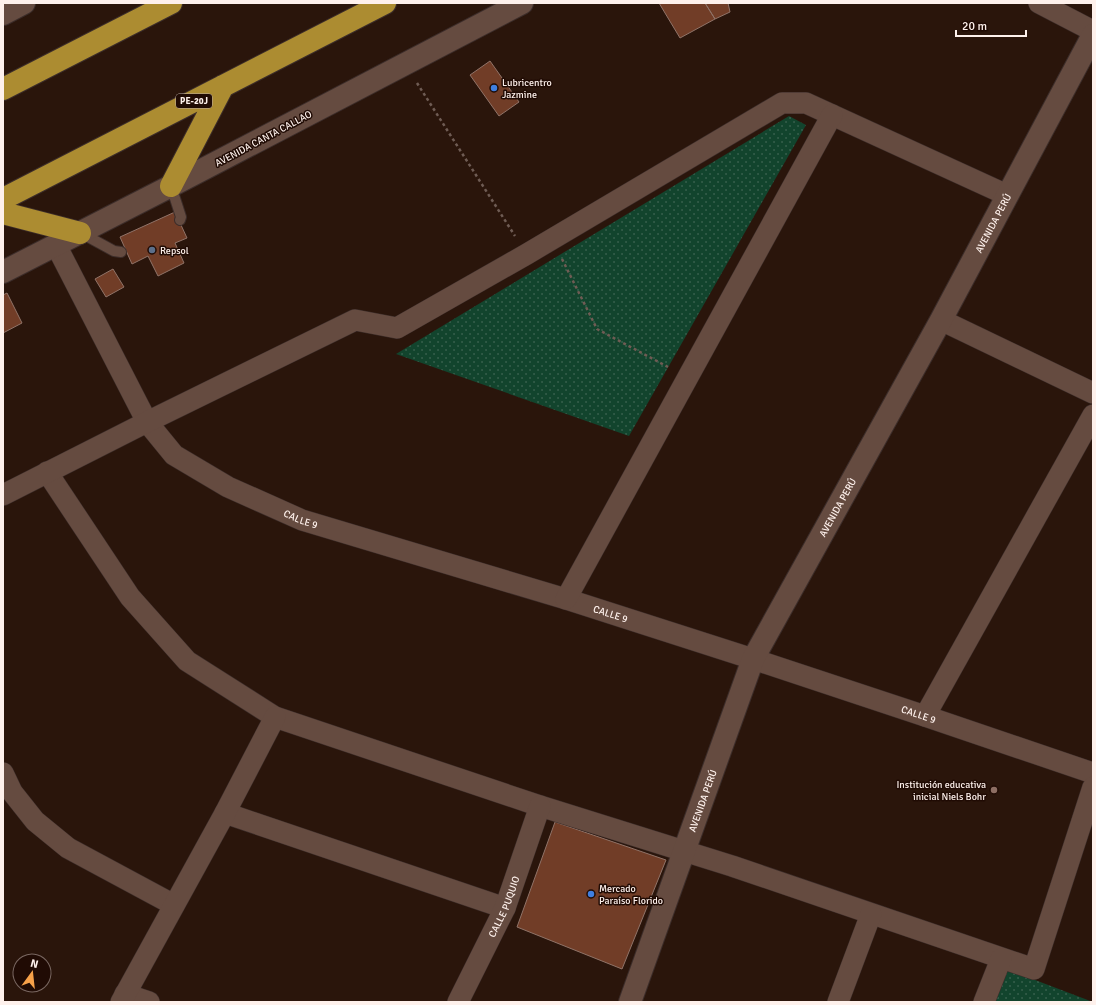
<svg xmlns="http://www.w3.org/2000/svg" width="1096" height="1005" font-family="Signika,sans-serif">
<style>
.green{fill:url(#green-dots)}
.building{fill:#713d27;stroke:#907368}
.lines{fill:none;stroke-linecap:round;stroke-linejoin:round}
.lane-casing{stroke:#3c2d2a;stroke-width:12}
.street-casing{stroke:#3c2d2a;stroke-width:22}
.secondary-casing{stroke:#3c2d2a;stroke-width:24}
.highway-casing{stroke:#3c2d2a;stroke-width:24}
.path{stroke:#6f5c54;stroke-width:2.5;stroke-dasharray:3 3;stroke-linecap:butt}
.lane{stroke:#654b40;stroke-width:10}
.street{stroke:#654b40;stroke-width:21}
.secondary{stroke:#654b40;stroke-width:22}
.highway{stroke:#ac8c31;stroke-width:22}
.shop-dot{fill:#3f7fe0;stroke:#200b04;stroke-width:1.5}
.service-dot{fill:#5c6f8a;stroke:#200b04;stroke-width:1.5}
.education-dot{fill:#8d6e63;stroke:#200b04;stroke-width:1.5}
.labels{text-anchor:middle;stroke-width:3;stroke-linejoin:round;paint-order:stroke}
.shield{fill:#200b04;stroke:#bbaca6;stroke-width:1}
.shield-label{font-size:9px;font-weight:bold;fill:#fef1ec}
.poi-label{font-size:10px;fill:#fef1ec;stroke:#200b04;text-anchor:start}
.street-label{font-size:10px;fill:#fef1ec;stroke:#200b04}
</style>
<defs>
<pattern id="green-dots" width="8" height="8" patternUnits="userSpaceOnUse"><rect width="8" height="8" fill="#12442d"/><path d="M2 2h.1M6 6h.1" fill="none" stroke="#365f4c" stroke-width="1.8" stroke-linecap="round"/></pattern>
</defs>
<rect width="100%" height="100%" fill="#2a150b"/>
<!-- green -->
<path class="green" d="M789 116 806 125 629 436 396 354Z
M1006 969 1093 1002H993Z"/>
<!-- building -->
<path class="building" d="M659 3H705L715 19 680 38Z
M705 3H728L730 12 715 19Z
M490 61 519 102 499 116 470 75Z
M175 212 187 238 175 243 184 263 158 276 148 256 132 264 120 237Z
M113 269 124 287 106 297 95 279Z
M7 293 22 323 3 333V295Z
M555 822 666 860 622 969 517 927Z"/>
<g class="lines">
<defs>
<path id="lane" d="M171 186 181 217 180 220
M81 233 114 251 121 252"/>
<g id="street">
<path d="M1039 3 1093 31"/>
<path id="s1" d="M56 245 147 422 174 455 228 487 302 520 566 599 753 659 925 716 1093 773"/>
<path d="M941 320 1093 393"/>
<path d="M47 472 130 597 187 661 275 717 540 806 732 866 1034 969 1093 787"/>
<path d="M3 495 147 422 355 320 397 328 527 254 782 103H806L1007 195"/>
<path d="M566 599 832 115"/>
<path d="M925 716 1093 415"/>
<path d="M3 773 12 792 35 821 68 848 174 905"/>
<path d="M225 813 505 908"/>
<path d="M125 994 149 1002"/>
<path d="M121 1002 225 813 275 717"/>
<path id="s2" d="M458 1002 505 908 540 806"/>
<path d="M838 1002 871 914"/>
<path d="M984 1002 1001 959"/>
</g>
<g id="secondary">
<path d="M3 14 24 3"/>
<path d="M3 272 171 186 522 3"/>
<path id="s3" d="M630 1002 753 659 941 320 1093 35"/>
</g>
<path id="highway" d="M3 89 171 3
M171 186 223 86
M3 199 385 3
M3 213 80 233"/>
</defs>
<!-- lane casing -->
<use href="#lane" class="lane-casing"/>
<!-- street casing -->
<use href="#street" class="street-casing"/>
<!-- secondary casing -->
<use href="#secondary" class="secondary-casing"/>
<!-- highway casing -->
<use href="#highway" class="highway-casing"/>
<!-- path -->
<path class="path" d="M417 83 515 236
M562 259 597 329 668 367"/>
<!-- lane -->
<use href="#lane" class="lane"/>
<!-- street -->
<use href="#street" class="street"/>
<!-- secondary -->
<use href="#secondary" class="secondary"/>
<!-- highway -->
<use href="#highway" class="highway"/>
</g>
<!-- markers -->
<g class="shop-dot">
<circle cx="494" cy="88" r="4"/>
<circle cx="591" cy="894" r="4"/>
</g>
<circle class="service-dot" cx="152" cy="250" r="4"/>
<circle class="education-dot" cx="994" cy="790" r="4"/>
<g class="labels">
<!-- shield labels -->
<rect class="shield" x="176" y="94" width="36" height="14" rx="3"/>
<g class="shield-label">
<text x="194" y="104">PE-20J</text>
</g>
<!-- poi labels -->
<g class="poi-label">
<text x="502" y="86">Lubricentro<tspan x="502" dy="12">Jazmine</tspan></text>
<text x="160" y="254">Repsol</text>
<text x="986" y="788" text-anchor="end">Institución educativa<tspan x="986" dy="12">inicial Niels Bohr</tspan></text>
<text x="599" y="892">Mercado<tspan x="599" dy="12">Paraíso Florido</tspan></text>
</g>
<!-- street labels -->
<g class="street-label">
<text transform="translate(263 138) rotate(-28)" y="4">AVENIDA CANTA CALLAO</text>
<text dy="4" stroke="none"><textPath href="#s3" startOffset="862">AVENIDA PERÚ</textPath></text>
<text dy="4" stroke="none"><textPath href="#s3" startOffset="538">AVENIDA PERÚ</textPath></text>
<text dy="4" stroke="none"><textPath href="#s1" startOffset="384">CALLE 9</textPath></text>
<text dy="4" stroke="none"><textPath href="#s1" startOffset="708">CALLE 9</textPath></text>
<text dy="4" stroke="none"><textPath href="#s1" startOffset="1032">CALLE 9</textPath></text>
<text dy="4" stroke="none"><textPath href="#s3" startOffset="214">AVENIDA PERÚ</textPath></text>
<text dy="4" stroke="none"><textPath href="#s2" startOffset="106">CALLE PUQUIO</textPath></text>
</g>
</g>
<!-- border -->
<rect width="1096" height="1005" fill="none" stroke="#fef1ec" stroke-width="8"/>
<!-- north arrow -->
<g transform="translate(32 973) rotate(15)"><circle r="19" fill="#200b04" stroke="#796761"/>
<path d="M0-3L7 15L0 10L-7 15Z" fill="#f7a149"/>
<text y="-6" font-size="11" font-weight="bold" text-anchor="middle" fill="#fef1ec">N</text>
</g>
<!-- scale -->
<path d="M956 30v6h70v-6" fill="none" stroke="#fef1ec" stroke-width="2"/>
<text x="962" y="30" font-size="12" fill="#fef1ec" stroke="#200b04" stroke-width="3" paint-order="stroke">20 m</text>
</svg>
